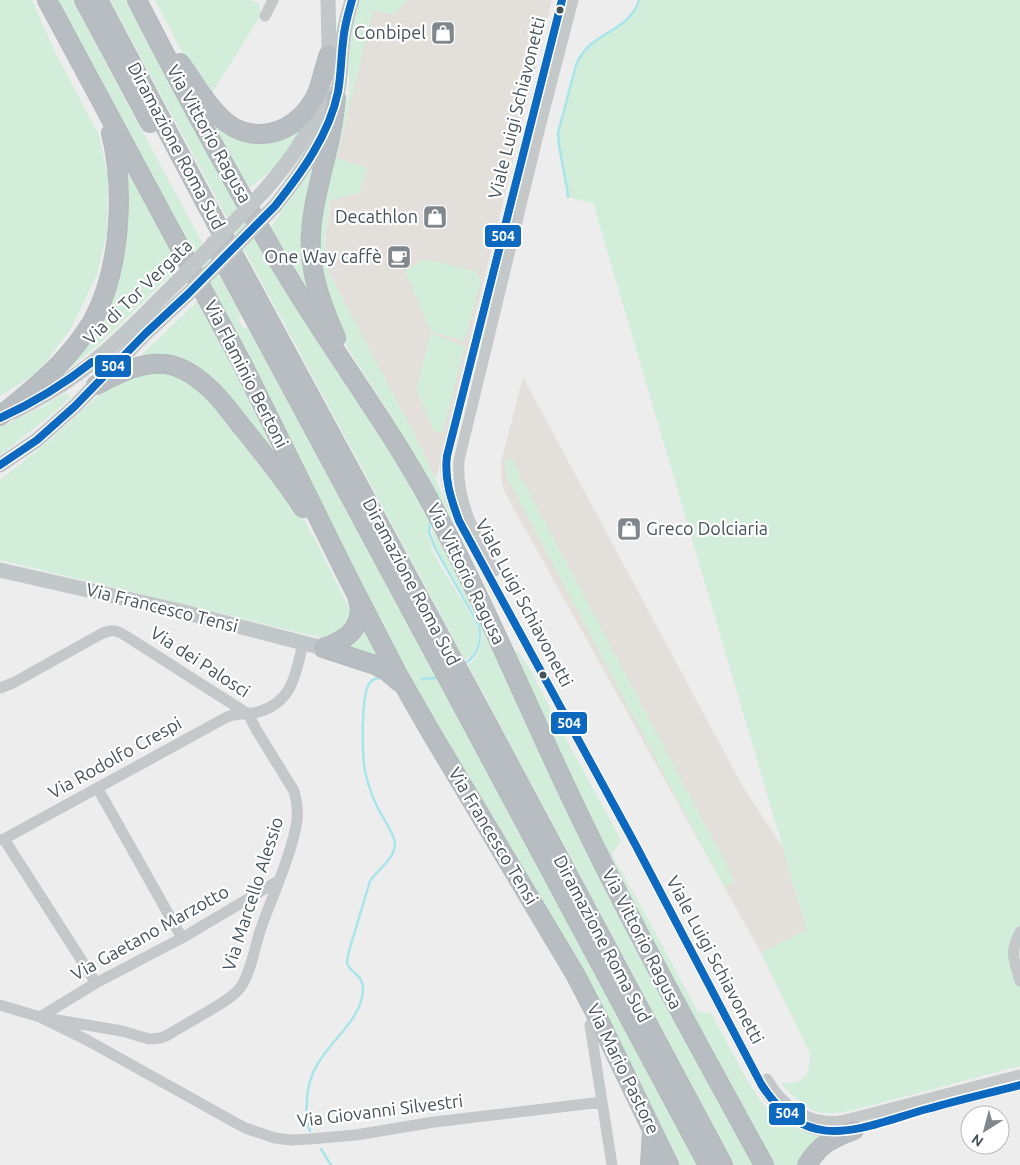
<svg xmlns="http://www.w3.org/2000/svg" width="1020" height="1165" font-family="Ubuntu,sans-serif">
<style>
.commercial{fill:#e3e0db}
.green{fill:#d2edd9}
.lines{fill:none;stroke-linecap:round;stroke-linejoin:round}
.stream{stroke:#a7e5ea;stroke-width:2.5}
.highway-casing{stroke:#b3b8bc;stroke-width:20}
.minor{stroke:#c5c8c9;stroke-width:11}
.major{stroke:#c2c7c9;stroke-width:15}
.highway{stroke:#b8bdc1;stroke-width:18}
.major-bridge{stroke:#c2c7c9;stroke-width:15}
.bus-1-casing{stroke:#fff;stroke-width:11}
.bus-1{stroke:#0c69bf;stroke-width:8}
.bus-dot{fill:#455259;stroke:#fff;stroke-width:2}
.labels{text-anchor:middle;stroke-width:4.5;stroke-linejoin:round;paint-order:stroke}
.poi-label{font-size:18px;fill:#455259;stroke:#fff;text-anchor:end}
.street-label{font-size:18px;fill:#455259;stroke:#fff}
.line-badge{stroke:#fff;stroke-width:2}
.badge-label{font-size:14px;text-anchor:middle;font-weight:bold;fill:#fff}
</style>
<rect width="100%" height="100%" fill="#eeeded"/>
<!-- commercial -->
<path class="commercial" d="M357 0H552L436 479 329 273 327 264 325 248 326 230 330 209 329 201 334 132 350 92 348 63Z
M523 377 742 785 783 848 807 930 761 953 504 491 501 478V462Z"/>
<!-- green -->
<path class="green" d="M0 0H32L56 54 99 135 108 176 107 232 97 275 70 330 59 344 39 372 0 396Z
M54 0H72L241 315 238 319 243 328H248L436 676 697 1165H674L426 713Z
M110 0H130L325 347 430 514C425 530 429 543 436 558L477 626C480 639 477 653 465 660Z
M155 0H251L259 4 261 15 209 98 191 69Z
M357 0H407L394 15 373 10 337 158 368 168 360 192 329 201C330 211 327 219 326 229 324 244 324 263 331 277L416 437 451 513 450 524 409 453 388 411 353 357 339 332 315 249 334 132 350 92 348 63 349 28Z
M639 0H1020V1066L850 1111C842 1112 834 1114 826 1113 808 1113 792 1096 781 1083 805 1084 810 1076 810 1053L761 953 807 930 593 203 568 197 567 188 559 146C557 129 563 113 567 97 570 86 572 75 576 64 579 58 582 53 587 48 604 31 631 25 639 0Z
M205 113C213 120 220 129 229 135 246 146 272 147 289 136 295 132 299 127 305 123L277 166 248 189Z
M322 147 315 305 294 270 271 227 292 197Z
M121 153 178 263 168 273 170 275C133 312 97 350 54 380L97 322Z
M425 259 475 271 481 280 464 341 431 331 405 271Z
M200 299 297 489 212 385 134 362Z
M431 333 465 347 443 431 438 433 434 431 419 396 417 387Z
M142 371 169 372 204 391 301 515 315 539 347 604 351 614V624L331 640 0 560V480L49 441 102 392 115 383Z
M65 393 71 397 51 415 0 455V427L44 406Z
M511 458 735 881 724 887 508 479 504 462Z
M431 523 475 602 757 1165H734L468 665C480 654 485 641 480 625L436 547 433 537Z
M361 622 383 666 345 648 353 641Z
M513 652H518L530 669 559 726 621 840 612 854 654 930 698 1012 711 1013 747 1080 760 1100 776 1117 796 1128 825 1139 801 1165H774L674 983 583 802Z"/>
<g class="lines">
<!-- stream -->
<path class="stream" d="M568 197 567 188 559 146 558 133 576 65C579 57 584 51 590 45 607 31 633 23 639 0
M430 521 429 532 435 548 479 626C482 640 478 654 467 662
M422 679 437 678
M310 1131C306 1121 306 1111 307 1100 308 1070 325 1052 344 1030 350 1022 357 1014 360 1004 364 994 365 982 357 975 353 971 348 968 347 963 347 959 348 955 349 951L370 881C377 870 395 859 395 844 395 835 383 818 379 810 375 803 372 796 370 789 368 783 366 777 365 771 362 754 361 697 369 684 371 680 374 679 378 678
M321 1149 331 1165"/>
<defs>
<path id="highway" d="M47 0 244 367 346 574 398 675 433 736 575 974 600 1022 669 1165
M84 0 150 123
M98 0 205 202 487 723 723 1165
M137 0C172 69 209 138 247 205 261 230 275 256 290 280 336 356 390 427 432 505 485 603 527 706 575 806 633 928 699 1046 764 1165
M180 63C194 82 208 108 227 123 236 130 248 134 260 134 286 134 308 115 318 91 322 79 325 66 329 54
M215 245 445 673 708 1165
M336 338C324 310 312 281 311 250 309 218 319 186 326 155 331 136 334 118 336 98
M96 385C118 374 139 362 165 364 181 366 196 376 208 387 222 399 232 415 243 428 264 454 285 480 303 508
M0 416C22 398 46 380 65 358 75 347 84 335 92 322 121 270 125 189 111 133
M323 648 375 665 385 670 399 682
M323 648C345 641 366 627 358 600
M650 1165 652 1131
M807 1165C820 1144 832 1138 854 1130"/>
</defs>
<!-- highway casing -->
<use href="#highway" class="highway-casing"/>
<!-- minor -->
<path class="minor" d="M562 0 447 456C443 479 451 500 459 521L634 842 761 1084C776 1111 803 1132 835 1132 841 1132 848 1131 854 1130L936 1106 1020 1085
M265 16 273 0
M495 571C476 536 456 502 459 460L540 127 573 0
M0 688 13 683 101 634C111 629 117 630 126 636L248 714
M98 789 182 938
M4 839 96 983
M0 840 4 839 227 717C238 712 248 715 258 712 293 702 296 673 303 643
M1020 932C1009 953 1014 960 1020 981
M0 1005 40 1017 122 1031 149 1039 160 1038 166 1036C181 1027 197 1018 212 1009 222 1003 233 997 240 988 250 975 255 947 260 931 272 896 291 857 297 821 298 811 297 801 294 791L257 731 248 714
M40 1017 85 1039 245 1128 275 1138 291 1140 310 1139 356 1135 434 1122 602 1102
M40 1017 96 983 182 938 278 881
M590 1025 612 1165
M767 1079C782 1106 809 1125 841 1121L1020 1075"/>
<!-- major -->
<path class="major" d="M328 65 329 46 328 0
M264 191C290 161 314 129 324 90
M275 206C300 175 326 138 336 99 341 83 340 66 342 49 343 32 347 16 352 0
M13 412C33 402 54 391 73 377 112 350 145 313 179 280
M0 465 37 440 74 407 146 333 188 294
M0 570 176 610 323 648"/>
<!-- highway -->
<use href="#highway" class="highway"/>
<!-- major-bridge -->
<path class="major-bridge" d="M179 280 264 191
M188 294 275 206"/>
<defs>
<path id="bus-1" d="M562 0 447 456C444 479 451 499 459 521L634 842 761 1084C807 1157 860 1128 927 1109 958 1100 989 1093 1020 1085
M0 418C33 403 63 385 92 362
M0 465 37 440 74 407 146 333 188 294 275 206C302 172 329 135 338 92 341 75 341 58 343 42 344 27 348 14 352 0"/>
</defs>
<!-- bus-1 casing -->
<use href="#bus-1" class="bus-1-casing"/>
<!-- bus-1 -->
<use href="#bus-1" class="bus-1"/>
</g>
<!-- icons -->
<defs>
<symbol id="shop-square" viewBox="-11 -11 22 22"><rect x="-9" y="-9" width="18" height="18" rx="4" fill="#80888d" stroke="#fff"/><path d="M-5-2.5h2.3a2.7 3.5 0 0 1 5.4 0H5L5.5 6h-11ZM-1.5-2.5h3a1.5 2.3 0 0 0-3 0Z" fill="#fff"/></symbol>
<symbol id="cafe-square" viewBox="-11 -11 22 22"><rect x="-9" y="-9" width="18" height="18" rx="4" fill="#80888d" stroke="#fff"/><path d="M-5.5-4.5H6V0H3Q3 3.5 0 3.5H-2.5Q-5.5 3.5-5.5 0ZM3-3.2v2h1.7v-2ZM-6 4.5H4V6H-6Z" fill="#fff"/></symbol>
</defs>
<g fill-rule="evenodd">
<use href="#shop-square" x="429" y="19" width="28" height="28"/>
<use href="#shop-square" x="421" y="203" width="28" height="28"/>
<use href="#cafe-square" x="385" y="243" width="28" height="28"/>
<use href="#shop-square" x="615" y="515" width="28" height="28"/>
</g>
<!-- markers -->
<g class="bus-dot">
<circle cx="560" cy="10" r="4.5"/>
<circle cx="543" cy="675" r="4.5"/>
</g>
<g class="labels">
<!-- poi labels -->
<g class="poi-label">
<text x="426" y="39">Conbipel</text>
<text x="418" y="223">Decathlon</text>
<text x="382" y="263">One Way caffè</text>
<text x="646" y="535" text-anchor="start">Greco Dolciaria</text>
</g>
<!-- street labels -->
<g class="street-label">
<text transform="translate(517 108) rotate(-76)" y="6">Viale Luigi Schiavonetti</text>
<text transform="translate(209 134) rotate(61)" y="6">Via Vittorio Ragusa</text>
<text transform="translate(176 146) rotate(62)" y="6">Diramazione Roma Sud</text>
<text transform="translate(138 292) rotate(-44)" y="6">Via di Tor Vergata</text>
<text transform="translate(246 374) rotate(63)" y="6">Via Flaminio Bertoni</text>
<text transform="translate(466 574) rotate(64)" y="6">Via Vittorio Ragusa</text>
<text transform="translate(411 582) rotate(62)" y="6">Diramazione Roma Sud</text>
<text transform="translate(524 603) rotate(62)" y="6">Viale Luigi Schiavonetti</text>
<text transform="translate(162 608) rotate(14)" y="6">Via Francesco Tensi</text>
<text transform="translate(200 662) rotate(33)" y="6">Via dei Palosci</text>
<text transform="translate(115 758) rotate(-29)" y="6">Via Rodolfo Crespi</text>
<text transform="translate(493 836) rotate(59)" y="6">Via Francesco Tensi</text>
<text transform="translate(253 894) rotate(-72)" y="6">Via Marcello Alessio</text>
<text transform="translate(150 933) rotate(-29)" y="6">Via Gaetano Marzotto</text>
<text transform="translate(602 939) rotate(62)" y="6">Diramazione Roma Sud</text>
<text transform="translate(642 939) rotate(63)" y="6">Via Vittorio Ragusa</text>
<text transform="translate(715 960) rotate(62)" y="6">Viale Luigi Schiavonetti</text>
<text transform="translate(623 1069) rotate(64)" y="6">Via Mario Pastore</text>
<text transform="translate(380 1111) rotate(-7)" y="6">Via Giovanni Silvestri</text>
</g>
</g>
<g class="line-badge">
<rect x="484" y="224" width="38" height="24" rx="5" fill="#0c69bf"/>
<rect x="94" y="354" width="38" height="24" rx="5" fill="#0c69bf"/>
<rect x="550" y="711" width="38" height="24" rx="5" fill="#0c69bf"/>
<rect x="768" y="1102" width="38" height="24" rx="5" fill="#0c69bf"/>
</g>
<g class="badge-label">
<text x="503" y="241">504</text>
<text x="113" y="371">504</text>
<text x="569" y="728">504</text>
<text x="787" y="1118">504</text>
</g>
<!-- north arrow -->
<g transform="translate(985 1130) rotate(216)"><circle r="24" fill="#ffffff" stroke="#b5babd"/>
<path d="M0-4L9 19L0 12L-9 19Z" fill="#80888d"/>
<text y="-8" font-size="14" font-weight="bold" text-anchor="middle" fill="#455259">N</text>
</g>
</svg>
